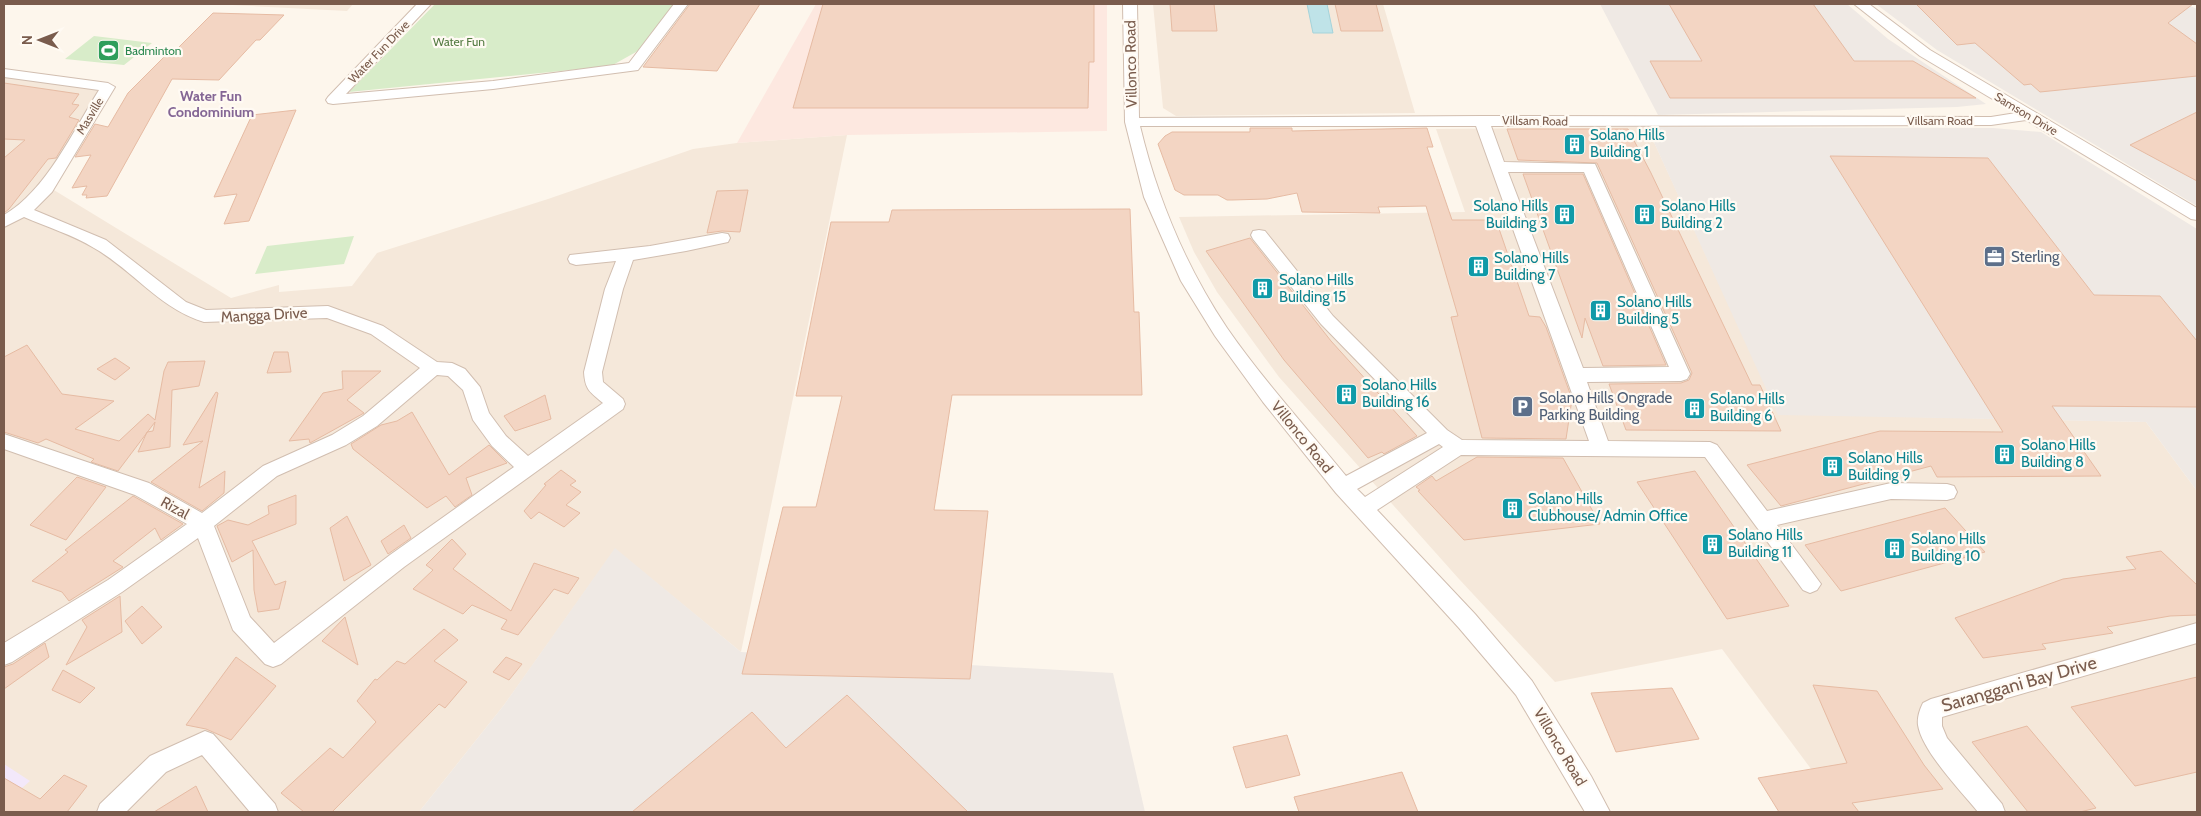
<svg xmlns="http://www.w3.org/2000/svg" width="2201" height="816" font-family="Cabin,sans-serif">
<style>
.residential{fill:#f5e8da}
.commercial{fill:#fde8e0}
.industrial{fill:#efe9e4}
.education{fill:#f3e8fa}
.green{fill:#d8ecc9}
.water{fill:#bfe3e8;stroke:#a5d3da}
.building{fill:#f3d5c3;stroke:#e6bba3}
.lines{fill:none;stroke-linecap:round;stroke-linejoin:round}
.minor-casing{stroke:#d1beb0;stroke-width:2}
.minor{fill:#fff;fill-rule:evenodd}
.labels{text-anchor:middle;stroke-width:4.5;stroke-linejoin:round;paint-order:stroke}
.far-park-label{font-size:12px;fill:#537a41;stroke:#fffaf3}
.far-leisure-label{font-size:12px;fill:#27864d;stroke:#fffaf3;text-anchor:start}
.far-street-label{font-size:12px;fill:#7a5c4d;stroke:#fffaf3}
.far-neighbourhood-label{font-size:14px;font-weight:bold;fill:#846695;stroke:#fffaf3}
.street-label{font-size:15px;fill:#7a5c4d;stroke:#fffaf3}
.culture-label{font-size:15px;fill:#0d838f;stroke:#fffaf3;text-anchor:start}
.service-label{font-size:15px;fill:#4e5e75;stroke:#fffaf3;text-anchor:start}
.near-street-label{font-size:18px;fill:#7a5c4d;stroke:#fffaf3}
</style>
<rect width="100%" height="100%" fill="#fdf6ec"/>
<!-- residential -->
<path class="residential" d="M213 4H353L347 11Z
M1153 4H1383L1415 113 1176 116 1163 108Z
M4 77 101 90 44 184 231 298 279 285V292L352 286 377 253 548 199 693 149 737 143 847 135 741 652 615 549 504 705 419 812H4Z
M1647 127 1779 414 2146 422 2197 491V812H1843L1722 649 1555 682 1459 579 1279 377 1217 292 1194 252 1179 217 1465 212 1436 129Z"/>
<!-- commercial -->
<path class="commercial" d="M816 4H1107V131L847 135 737 143Z"/>
<!-- industrial -->
<path class="industrial" d="M1600 4H1847L1888 39 1986 104 1957 107 1658 115Z
M1876 4H2186L2197 9V206L1937 50Z
M1647 127 1993 128 2041 132 2197 229V491L2146 422 1778 415Z
M615 548 741 652 1113 673 1145 812H419L504 705Z"/>
<!-- education -->
<path class="education" d="M4 764 30 781 4 804Z"/>
<!-- green -->
<path class="green" d="M435 4H675L649 40 636 52 611 66 349 92Z
M94 36 152 43 124 65 65 59Z
M354 236 344 264 255 274 267 246Z"/>
<!-- water -->
<path class="water" d="M1307 4H1327L1333 33H1313Z"/>
<!-- building -->
<path class="building" d="M690 4H760L717 71 643 67Z
M823 4H1094V62H1089L1088 108H793Z
M1170 4H1214L1217 31H1172Z
M1335 4H1376L1383 31H1341Z
M1669 4H1813L1854 61H1913L1976 98H1670L1650 61H1702Z
M1916 4H2193L2168 23 2197 44V76L2040 92 2031 84 2024 85 1975 43 1957 45Z
M213 13 284 15 260 40H256L219 80 172 79 107 196 86 198 87 195H82L87 186 72 188 91 155 75 157 95 124 108 127 128 93 170 51H175Z
M4 83 79 94 72 104 79 105 69 117 79 120 56 158 48 159 9 209 4 213V158L25 140 4 139Z
M296 110 249 221 224 224 237 194 214 197 252 115Z
M2197 112V181L2130 145Z
M1250 128H1292V131L1427 128 1433 147H1427L1452 220H1496L1529 316 1540 317 1546 327 1572 399 1566 439 1482 438 1451 317 1458 316 1426 206 1378 207 1380 213 1302 212 1297 193 1267 199 1232 200H1227L1218 195H1184L1175 190 1158 144 1165 136 1172 132H1250Z
M1507 129H1628L1651 173 1752 385H1760L1781 431 1626 430 1609 384 1681 383 1689 380 1692 373 1597 163 1518 160Z
M1830 156 1988 158 2094 295 2160 296 2197 341V407L2052 406 2101 476 1937 477 1931 466 1781 506 1747 465 1880 431 2003 432Z
M1523 174H1583L1666 365 1603 366 1585 318 1582 338Z
M748 190 740 232 722 231 707 233 717 191Z
M1130 209 1134 312H1139L1142 395H952L934 510 988 511 970 679 742 674 783 507H816L842 396H796L831 222H889L892 210Z
M1250 238 1331 341 1417 436 1384 454 1382 452 1368 458 1284 360 1206 251Z
M27 345 62 394 114 401 75 429 119 441 148 414 155 420 164 371 168 362 205 361 199 386 172 390 170 447 138 452 147 432 153 431 155 422 118 471 91 462 94 459 46 439 38 443 4 432V357Z
M274 352H288L291 372 267 373Z
M115 358 130 368 115 380 97 369Z
M342 371H381L347 400 364 413 310 443 309 439 289 441 323 393 343 389Z
M216 392 218 393 199 488 225 471 224 493 202 511 151 482 203 441 183 445Z
M545 395 551 419 515 431 504 416Z
M412 412 449 475 489 445 507 463 466 478 472 495 455 507 446 496 427 508 353 449 351 444 381 425 397 421Z
M1477 457 1563 458 1600 524 1464 540 1418 491 1420 490 1416 487 1432 476 1436 481Z
M561 470 576 481 570 485 581 492 566 505 580 513 564 527 539 512 531 519 524 511 546 485 544 484Z
M1695 471 1789 606 1727 619 1637 482Z
M77 477 106 487 66 540 30 525Z
M296 495V524L252 541 275 585 286 581 279 609 258 612 254 590 253 550 232 562 217 526 228 520 248 525 269 514 268 506Z
M133 496 183 524 161 540 155 528 113 561 123 567 69 601 62 592 32 581 68 552 65 550Z
M1945 508 1985 552 1841 591 1805 545Z
M347 516 371 565 344 581 330 528Z
M404 525 411 538 388 554 381 541Z
M452 539 466 554 453 569 511 611 534 563 579 578 568 594 554 589 518 635 501 629 507 620 472 605 463 614 413 589 433 570 426 565Z
M2161 551 2197 585V615L2170 616 2107 627 2113 633 2042 644 2046 649 1983 658 1955 618 2063 579 2136 569 2126 557Z
M120 596 122 632 66 665 87 627 82 620Z
M142 606 162 627 142 644 125 621Z
M345 617 358 665 322 641Z
M444 629 458 640 434 661 467 682 445 708 439 704 332 812H304L281 793 330 748 343 758 376 722 357 701 375 679 377 680 397 661 405 664Z
M45 643 49 657 4 689V667L13 664Z
M236 657 276 686 231 740 206 729 186 725Z
M506 657 522 664 509 680 493 672Z
M63 670 95 688 80 703 52 690Z
M2197 677V772L2135 786 2071 707Z
M1813 685 1877 691 1924 765 1943 789 1852 803 1859 812H1779L1758 778 1847 763Z
M1672 688 1699 739 1616 752 1591 693Z
M847 695 968 812H632L752 712 786 748Z
M2027 726 2096 808 2080 812H2028L1972 742Z
M1287 735 1300 775 1246 788 1233 747Z
M1402 772 1418 812H1299L1294 797Z
M64 775 87 786 67 812H4V778L40 799Z
M196 786 208 812H154Z"/>
<g class="lines">
<defs>
<path id="minor" d="M417 4H431L346 94 493 81 629 63 674 4H688L638 70 493 89 333 104 328 103 326 100 328 97Z
M1123 4H1137L1139 118 1481 116 1991 117 2016 113 1920 56 1854 4H1869L1930 50 2197 208V220L2191 219 2026 120 1991 125 1491 126 1504 162 1595 164 1690 374 1687 379 1681 381 1587 382 1608 441 1710 442 1717 445 1767 511 1891 483 1947 484 1954 486 1957 492 1954 498 1947 500 1891 499 1777 525 1821 584 1817 590 1810 593 1803 590 1705 457 1461 455 1377 510 1475 614 1532 681 1591 776 1610 812H1585L1516 695 1459 628 1336 493 1263 402 1215 336 1181 281 1144 197 1125 122ZM1140 126H1476L1589 441 1462 440 1447 430 1333 316 1265 231 1259 230 1253 231 1251 235 1253 239 1321 324 1427 433 1346 476C1306 427 1263 380 1227 328 1186 267 1157 197 1140 126ZM1508 172H1584L1669 367 1583 368ZM1439 444 1443 447 1365 497 1357 489Z
M4 69 108 83 115 87 52 192 34 210 106 240 186 302 206 310 328 306 383 326 437 362 452 363 465 369 480 387 489 413 506 436 528 456 603 403C590 392 585 390 584 372L605 289 616 261 576 265 570 263 568 259 570 255 650 246 722 233 728 234 730 238 728 242 686 251 633 260 623 289 602 372 603 382 623 399 625 404 623 409 404 567 281 664 273 667 265 664 233 630 198 538 122 592 12 662 4 665V643L108 580 187 524 135 495 4 449V434L149 483 202 513 263 466 332 435 363 416 420 368 371 334 327 318 204 322C160 309 133 270 94 248 73 235 47 227 24 217L4 227V215C46 191 73 131 99 90L4 77ZM437 375 448 376 463 390 473 420 492 446 514 467 390 555 274 643 250 617 214 526 277 476 346 445 377 426Z
M2197 623V643L1942 717V726L1947 738 2002 804 2005 812H1978C1961 791 1922 751 1918 725 1917 718 1920 709 1923 703L1931 699Z
M205 731 213 734 275 804 278 812H250L202 755 166 772 126 812H97L100 804 150 756Z"/>
</defs>
<!-- minor casing -->
<use href="#minor" class="minor-casing"/>
<!-- minor -->
<use href="#minor" class="minor"/>
</g>
<!-- icons -->
<defs>
<symbol id="stadium-square" viewBox="-11 -11 22 22"><rect x="-9" y="-9" width="18" height="18" rx="4" fill="#2e9e5b" stroke="#fffaf3"/><path d="M0-5a6.5 5 0 1 0 0 10a6.5 5 0 1 0 0-10ZM-3.5-1.8h7v3.6h-7Z" fill="#fff"/></symbol>
<symbol id="building-square" viewBox="-11 -11 22 22"><rect x="-9" y="-9" width="18" height="18" rx="4" fill="#0f9aa8" stroke="#fffaf3"/><path d="M-4-6H4V6H1V3H-1V6H-4ZM-2.5-4.3h1.7v1.8h-1.7ZM.8-4.3h1.7v1.8H.8ZM-2.5-1h1.7V.8h-1.7ZM.8-1h1.7V.8H.8Z" fill="#fff"/></symbol>
<symbol id="office-square" viewBox="-11 -11 22 22"><rect x="-9" y="-9" width="18" height="18" rx="4" fill="#5c6f8a" stroke="#fffaf3"/><path d="M-6-3h4V-5.5h4V-3h4V5H-6ZM-1-4.5V-3h2v-1.5ZM-6 0V1H6V0Z" fill="#fff"/></symbol>
<symbol id="parking-square" viewBox="-11 -11 22 22"><rect x="-9" y="-9" width="18" height="18" rx="4" fill="#5c6f8a" stroke="#fffaf3"/><path d="M-3.5-5.5H1a3.5 3.5 0 0 1 0 7H-1V5.5H-3.5ZM-1-3.4V-.6H.8a1.4 1.4 0 0 0 0-2.8Z" fill="#fff"/></symbol>
</defs>
<g fill-rule="evenodd">
<use href="#stadium-square" x="96" y="38" width="25" height="25"/>
<use href="#building-square" x="1562" y="132" width="25" height="25"/>
<use href="#building-square" x="1552" y="202" width="25" height="25"/>
<use href="#building-square" x="1632" y="202" width="25" height="25"/>
<use href="#office-square" x="1982" y="244" width="25" height="25"/>
<use href="#building-square" x="1466" y="254" width="25" height="25"/>
<use href="#building-square" x="1250" y="276" width="25" height="25"/>
<use href="#building-square" x="1588" y="298" width="25" height="25"/>
<use href="#building-square" x="1334" y="382" width="25" height="25"/>
<use href="#parking-square" x="1510" y="394" width="25" height="25"/>
<use href="#building-square" x="1682" y="396" width="25" height="25"/>
<use href="#building-square" x="1992" y="442" width="25" height="25"/>
<use href="#building-square" x="1820" y="454" width="25" height="25"/>
<use href="#building-square" x="1500" y="496" width="25" height="25"/>
<use href="#building-square" x="1700" y="532" width="25" height="25"/>
<use href="#building-square" x="1882" y="536" width="25" height="25"/>
</g>
<g class="labels">
<!-- far-park labels -->
<g class="far-park-label">
<text x="459" y="46">Water Fun</text>
</g>
<!-- far-leisure labels -->
<g class="far-leisure-label">
<text x="125" y="55">Badminton</text>
</g>
<!-- far-street labels -->
<g class="far-street-label">
<text transform="translate(379 52) rotate(-46)" y="4">Water Fun Drive</text>
<text transform="translate(2026 114) rotate(31)" y="4">Samson Drive</text>
<text transform="translate(90 116) rotate(-59)" y="4">Masville</text>
<text transform="translate(1535 121) rotate(1)" y="4">Villsam Road</text>
<text x="1940" y="125">Villsam Road</text>
</g>
<!-- far-neighbourhood labels -->
<g class="far-neighbourhood-label">
<text x="211" y="101">Water Fun<tspan x="211" dy="16">Condominium</tspan></text>
</g>
<!-- street labels -->
<g class="street-label">
<text transform="translate(1131 64) rotate(-91)" y="5">Villonco Road</text>
<text transform="translate(264 315) rotate(-3)" y="5">Mangga Drive</text>
<text transform="translate(1302 437) rotate(51)" y="5">Villonco Road</text>
<text transform="translate(175 508) rotate(29)" y="5">Rizal</text>
<text transform="translate(1560 747) rotate(59)" y="5">Villonco Road</text>
</g>
<!-- culture labels -->
<g class="culture-label">
<text x="1590" y="140">Solano Hills<tspan x="1590" dy="17">Building 1</tspan></text>
<text x="1548" y="211" text-anchor="end">Solano Hills<tspan x="1548" dy="17">Building 3</tspan></text>
<text x="1661" y="211">Solano Hills<tspan x="1661" dy="17">Building 2</tspan></text>
<text x="1494" y="263">Solano Hills<tspan x="1494" dy="17">Building 7</tspan></text>
<text x="1279" y="285">Solano Hills<tspan x="1279" dy="17">Building 15</tspan></text>
<text x="1617" y="307">Solano Hills<tspan x="1617" dy="17">Building 5</tspan></text>
<text x="1362" y="390">Solano Hills<tspan x="1362" dy="17">Building 16</tspan></text>
<text x="1710" y="404">Solano Hills<tspan x="1710" dy="17">Building 6</tspan></text>
<text x="2021" y="450">Solano Hills<tspan x="2021" dy="17">Building 8</tspan></text>
<text x="1848" y="463">Solano Hills<tspan x="1848" dy="17">Building 9</tspan></text>
<text x="1528" y="504">Solano Hills<tspan x="1528" dy="17">Clubhouse/ Admin Office</tspan></text>
<text x="1728" y="540">Solano Hills<tspan x="1728" dy="17">Building 11</tspan></text>
<text x="1911" y="544">Solano Hills<tspan x="1911" dy="17">Building 10</tspan></text>
</g>
<!-- service labels -->
<g class="service-label">
<text x="2011" y="262">Sterling</text>
<text x="1539" y="403">Solano Hills Ongrade<tspan x="1539" dy="17">Parking Building</tspan></text>
</g>
<!-- near-street labels -->
<g class="near-street-label">
<text transform="translate(2019 684) rotate(-16)" y="6">Saranggani Bay Drive</text>
</g>
</g>
<!-- border -->
<rect width="2201" height="816" fill="none" stroke="#7a5c4d" stroke-width="10"/>
<!-- north arrow -->
<g transform="translate(40 40) rotate(270)" stroke="#fffaf3" stroke-width="4" paint-order="stroke">
<path d="M0-4L9 19L0 12L-9 19Z" fill="#7a5c4d"/>
<text y="-8" font-size="14" font-weight="bold" text-anchor="middle" fill="#7a5c4d">N</text>
</g>
</svg>
